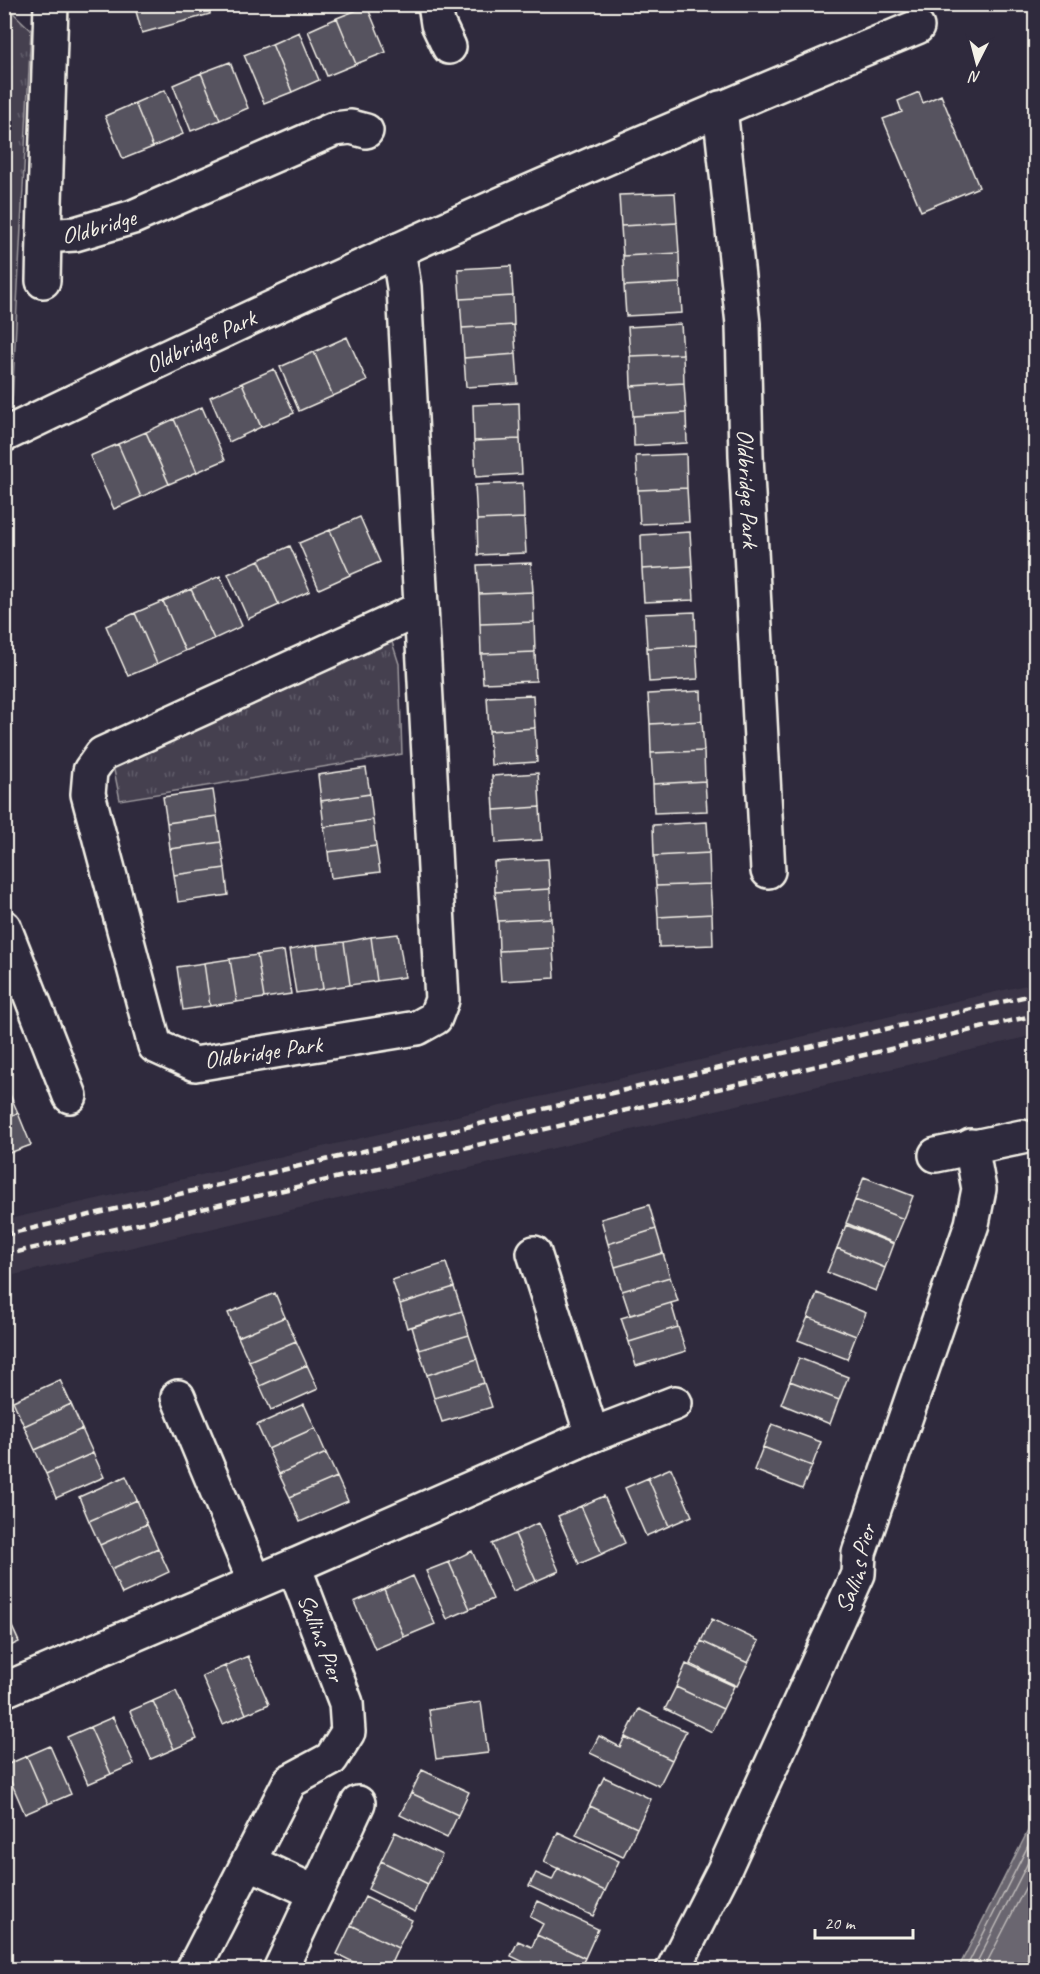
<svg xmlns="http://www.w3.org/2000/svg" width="1040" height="1974" font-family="Caveat,sans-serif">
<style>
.built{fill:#3b3647}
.grass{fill:url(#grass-tufts);stroke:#9c989c;stroke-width:1.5}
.water{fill:#6a6670;stroke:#a19ea0;stroke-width:1.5}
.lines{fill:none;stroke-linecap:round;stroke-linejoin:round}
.shore{stroke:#bdb9b8;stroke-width:1.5}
.building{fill:#56525f;stroke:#f4f1e8;stroke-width:1.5}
.street-casing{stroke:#f4f1e8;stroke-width:38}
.street{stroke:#2f2a3d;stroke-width:33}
.rail{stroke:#f4f1e8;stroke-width:4.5;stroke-dasharray:9 4.5;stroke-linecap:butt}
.labels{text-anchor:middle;stroke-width:4.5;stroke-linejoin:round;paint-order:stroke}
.street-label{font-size:24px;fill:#f4f1e8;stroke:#2f2a3d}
</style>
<defs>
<pattern id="grass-tufts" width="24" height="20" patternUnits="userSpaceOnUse" patternTransform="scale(1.5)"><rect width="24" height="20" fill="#454050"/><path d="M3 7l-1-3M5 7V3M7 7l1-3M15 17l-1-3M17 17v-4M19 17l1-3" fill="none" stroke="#605c69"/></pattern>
</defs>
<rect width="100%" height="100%" fill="#2f2a3d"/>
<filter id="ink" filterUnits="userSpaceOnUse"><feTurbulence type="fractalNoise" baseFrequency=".0167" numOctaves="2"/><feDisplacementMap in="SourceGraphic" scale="12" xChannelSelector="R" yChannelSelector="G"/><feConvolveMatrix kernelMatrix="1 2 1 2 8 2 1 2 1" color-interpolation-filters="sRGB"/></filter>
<g filter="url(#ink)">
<!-- built -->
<path class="built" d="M1035 983V1035L5 1277V1220Z"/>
<!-- grass -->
<path class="grass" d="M5 8H8L31 30 12 404 5 407Z
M392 642 399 664 402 754 120 800 113 765Z"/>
<!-- water -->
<path class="water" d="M1035 1817V1945L1023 1969H958Z"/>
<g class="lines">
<!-- shore -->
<path class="shore" d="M965 1970 1036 1830
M973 1970 1036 1847
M983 1970 1036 1867"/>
</g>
<!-- building -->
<path class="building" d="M134 4H208L210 14 142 33Z
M367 6 386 52 356 64 337 18Z
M337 18 356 64 327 76 308 31Z
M299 32 319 80 292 92 272 44Z
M272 44 292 92 264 103 244 55Z
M230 62 248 108 220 120 201 73Z
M201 73 220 120 191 131 173 85Z
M165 90 183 134 153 147 135 103Z
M919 92 923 103 941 95 979 187 921 211 883 119 902 112 898 101Z
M135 103 153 147 123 159 105 116Z
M675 193 677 223 621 226 619 195Z
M677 223 679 253 623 256 621 226Z
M679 253 680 283 624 286 623 256Z
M511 266 513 296 460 299 458 269Z
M680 283 682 313 626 316 624 286Z
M513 296 514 325 462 328 460 299Z
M681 324 683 354 630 356 628 327Z
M514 325 516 354 464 358 462 328Z
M347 337 367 381 333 396 314 352Z
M314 352 333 396 299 411 280 367Z
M516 354 518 384 466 387 464 358Z
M683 354 684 383 631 386 630 356Z
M274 369 294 413 261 427 242 383Z
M242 383 261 427 229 442 210 397Z
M684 383 686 413 633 416 631 386Z
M519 403 520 439 474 441 473 405Z
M202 407 225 460 197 472 174 419Z
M686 413 687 443 634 446 633 416Z
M174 419 197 472 169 484 146 432Z
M146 432 169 484 141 497 118 444Z
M520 439 522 474 476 477 474 441Z
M118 444 141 497 114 509 90 456Z
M686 454 687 488 638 490 636 456Z
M523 483 524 518 477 520 475 485Z
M687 488 689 522 640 524 638 490Z
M360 517 380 562 350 575 330 530Z
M524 518 526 553 478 555 477 520Z
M330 530 350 575 319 589 299 543Z
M690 532 692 566 642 569 641 535Z
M290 546 310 591 279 605 259 560Z
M259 560 279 605 248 619 228 574Z
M531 563 533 592 479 594 477 565Z
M692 566 694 600 644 602 642 569Z
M220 576 242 626 214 639 191 589Z
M191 589 214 639 185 651 163 601Z
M533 592 534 622 480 624 479 594Z
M163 601 185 651 157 664 135 613Z
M695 612 696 645 647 648 645 614Z
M135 613 157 664 128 676 106 626Z
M534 622 535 652 481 654 480 624Z
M696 645 698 679 649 682 647 648Z
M535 652 536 681 483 683 481 654Z
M701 691 702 721 650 724 648 694Z
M533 695 535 728 489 731 487 697Z
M702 721 704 751 651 753 650 724Z
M535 728 537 762 491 765 489 731Z
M704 751 705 781 653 784 651 753Z
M366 768 370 794 321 801 318 775Z
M538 773 540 807 494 810 492 776Z
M705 781 707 811 654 813 653 784Z
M213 790 217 816 167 823 163 797Z
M370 794 373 820 324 827 321 801Z
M540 807 542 840 496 843 494 810Z
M217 816 221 842 170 849 167 823Z
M373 820 376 846 328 852 324 827Z
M707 822 709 853 654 856 653 825Z
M221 842 225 868 174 875 170 849Z
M376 846 380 872 331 878 328 852Z
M709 853 710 884 656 886 654 856Z
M548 859 550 889 495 892 494 862Z
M225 868 228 895 178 902 174 875Z
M710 884 712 914 658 917 656 886Z
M550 889 551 918 498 921 495 892Z
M712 914 713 945 659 947 658 917Z
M551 918 553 948 499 951 498 921Z
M398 934 405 977 377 981 371 937Z
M371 937 377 981 350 985 344 942Z
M344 942 350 985 323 989 317 945Z
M317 945 323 989 296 993 289 950Z
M553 948 555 978 501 981 499 951Z
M284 951 291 994 264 998 257 955Z
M257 955 264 998 237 1002 230 959Z
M230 959 237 1002 210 1006 204 963Z
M204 963 210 1006 183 1010 177 967Z
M4 1081 18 1113 4 1118Z
M18 1113 31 1145 4 1155V1118Z
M864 1177 913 1196 904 1219 855 1200Z
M855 1200 904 1219 894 1243 846 1223Z
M649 1205 656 1229 608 1244 601 1219Z
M846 1225 894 1244 885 1268 837 1248Z
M656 1229 663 1253 615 1267 608 1244Z
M837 1248 885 1268 876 1291 827 1272Z
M663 1253 670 1277 622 1291 615 1267Z
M446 1263 454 1287 400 1304 392 1280Z
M670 1277 678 1301 630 1315 622 1291Z
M454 1287 462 1311 407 1328 400 1304Z
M275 1293 285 1317 238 1337 228 1313Z
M817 1293 866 1313 856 1336 808 1317Z
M671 1303 678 1327 629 1342 621 1318Z
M462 1311 469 1335 419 1350 412 1327Z
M285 1317 296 1341 249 1361 238 1337Z
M808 1317 856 1336 847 1359 798 1340Z
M678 1327 686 1351 636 1366 629 1342Z
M469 1335 477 1359 427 1375 419 1350Z
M296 1341 307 1365 260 1386 249 1361Z
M799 1358 848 1377 839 1400 790 1381Z
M477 1359 484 1383 434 1398 427 1375Z
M307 1365 318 1389 271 1410 260 1386Z
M60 1380 71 1404 24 1426 13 1401Z
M790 1381 839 1400 830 1424 781 1404Z
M484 1383 492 1407 442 1422 434 1398Z
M71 1404 82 1429 35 1450 24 1426Z
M304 1404 315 1428 268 1449 257 1425Z
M772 1424 821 1442 812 1466 763 1447Z
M315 1428 326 1453 279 1474 268 1449Z
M82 1429 93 1453 46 1474 35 1450Z
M763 1447 812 1466 802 1489 754 1470Z
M93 1453 104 1477 56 1498 46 1474Z
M326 1453 337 1477 290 1497 279 1474Z
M671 1468 692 1516 669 1526 648 1478Z
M126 1476 137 1500 89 1521 79 1497Z
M337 1477 348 1501 300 1522 290 1497Z
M648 1478 669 1526 646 1536 625 1488Z
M604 1496 625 1543 602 1554 581 1506Z
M137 1500 147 1524 100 1545 89 1521Z
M581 1506 602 1554 579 1564 558 1516Z
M538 1523 559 1571 536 1581 515 1534Z
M147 1524 158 1548 111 1569 100 1545Z
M515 1534 536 1581 513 1591 492 1544Z
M158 1548 169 1572 122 1594 111 1569Z
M472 1551 493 1599 470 1609 449 1562Z
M449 1562 470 1609 447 1619 426 1571Z
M413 1576 435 1624 404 1637 384 1589Z
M384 1589 404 1637 375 1649 354 1602Z
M8 1618 19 1642 4 1649V1620Z
M712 1619 759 1641 748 1663 701 1641Z
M701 1641 748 1663 737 1686 690 1664Z
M248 1656 269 1704 246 1714 225 1666Z
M686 1664 734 1686 723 1709 676 1687Z
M225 1666 246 1714 223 1724 202 1676Z
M676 1687 723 1709 712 1732 665 1709Z
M176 1691 197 1739 174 1749 153 1701Z
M153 1701 174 1749 151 1759 130 1711Z
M481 1702 488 1753 436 1759 429 1710Z
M639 1709 686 1731 672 1760 625 1737Z
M113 1717 134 1764 111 1774 90 1727Z
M90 1727 111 1774 88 1784 67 1737Z
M599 1736 620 1747 625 1737 672 1760 659 1786 590 1753Z
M50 1746 71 1794 48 1804 27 1756Z
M27 1756 48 1804 25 1814 4 1766Z
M422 1770 469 1792 458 1815 411 1793Z
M604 1777 651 1799 637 1828 590 1806Z
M411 1793 458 1815 447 1838 400 1815Z
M590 1806 637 1828 623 1857 576 1835Z
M395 1832 442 1855 428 1884 381 1861Z
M558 1832 619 1861 605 1891 544 1862Z
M381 1861 428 1884 415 1912 368 1889Z
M558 1868 605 1891 593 1916 529 1886 536 1873 552 1880Z
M365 1897 412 1920 398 1948 351 1925Z
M538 1901 598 1929 585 1958 537 1935 543 1924 530 1917Z
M351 1925 398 1948 388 1970H369L337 1954Z
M537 1935 585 1958 579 1970H540L511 1956 518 1941 532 1947Z
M499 1961 517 1970H495Z
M332 1963 346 1970H329Z"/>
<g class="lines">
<defs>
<g id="street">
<path id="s1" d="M51 4 44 236 75 234 133 217 334 129 351 127 366 131"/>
<path d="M435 4 438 24 449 47"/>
<path id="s2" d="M720 108 743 324 746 456 768 871"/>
<path d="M398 250 404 287 442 1000 435 1018 417 1028 195 1064 155 1046 88 794 90 771 102 754 420 609"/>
<path d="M43 281 44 236"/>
<path id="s3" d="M4 435C304 289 609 153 917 27"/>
<path d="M4 927 70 1096"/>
<path d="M936 1155 1022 1137"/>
<path d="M534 1253 592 1435"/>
<path d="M178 1397 255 1582"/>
<path d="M294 1566 592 1435 675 1403"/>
<path id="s4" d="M4 1690 294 1566 346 1703 348 1732 331 1759 290 1781 193 1970"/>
<path d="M249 1862 316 1893"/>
<path d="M280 1970 358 1803"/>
<path id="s5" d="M673 1970 724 1870 858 1574 859 1553 972 1224 979 1189 971 1146"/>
</g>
</defs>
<!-- street casing -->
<use href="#street" class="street-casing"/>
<!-- street -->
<use href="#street" class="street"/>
<!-- rail -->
<path class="rail" d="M4 1235 1036 994
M4 1255 1036 1015"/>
</g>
</g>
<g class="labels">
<!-- street labels -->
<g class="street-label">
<text dy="8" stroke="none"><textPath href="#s1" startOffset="288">Oldbridge</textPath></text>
<text dy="8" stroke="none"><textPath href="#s3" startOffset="218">Oldbridge Park</textPath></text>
<text dy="8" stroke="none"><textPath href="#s2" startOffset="382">Oldbridge Park</textPath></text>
<text transform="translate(263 1052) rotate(-8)" y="8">Oldbridge Park</text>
<text dy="8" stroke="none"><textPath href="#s5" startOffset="442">Sallins Pier</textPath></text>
<text dy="8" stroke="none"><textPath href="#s4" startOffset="392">Sallins Pier</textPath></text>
</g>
</g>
<!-- margin -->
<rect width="1040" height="1974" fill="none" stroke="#2f2a3d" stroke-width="24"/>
<rect x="12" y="12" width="1016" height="1950" fill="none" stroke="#f4f1e8" stroke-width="2" filter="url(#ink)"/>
<!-- north arrow -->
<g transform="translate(977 63) rotate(186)" stroke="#2f2a3d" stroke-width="4.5" paint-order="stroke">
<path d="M0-4.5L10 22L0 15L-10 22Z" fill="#f4f1e8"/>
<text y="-9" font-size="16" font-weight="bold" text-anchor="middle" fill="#f4f1e8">N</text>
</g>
<!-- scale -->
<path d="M815 1929v9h98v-9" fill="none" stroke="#f4f1e8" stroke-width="3"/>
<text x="824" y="1929" font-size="18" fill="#f4f1e8" stroke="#2f2a3d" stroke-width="4.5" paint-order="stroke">20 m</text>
</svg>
